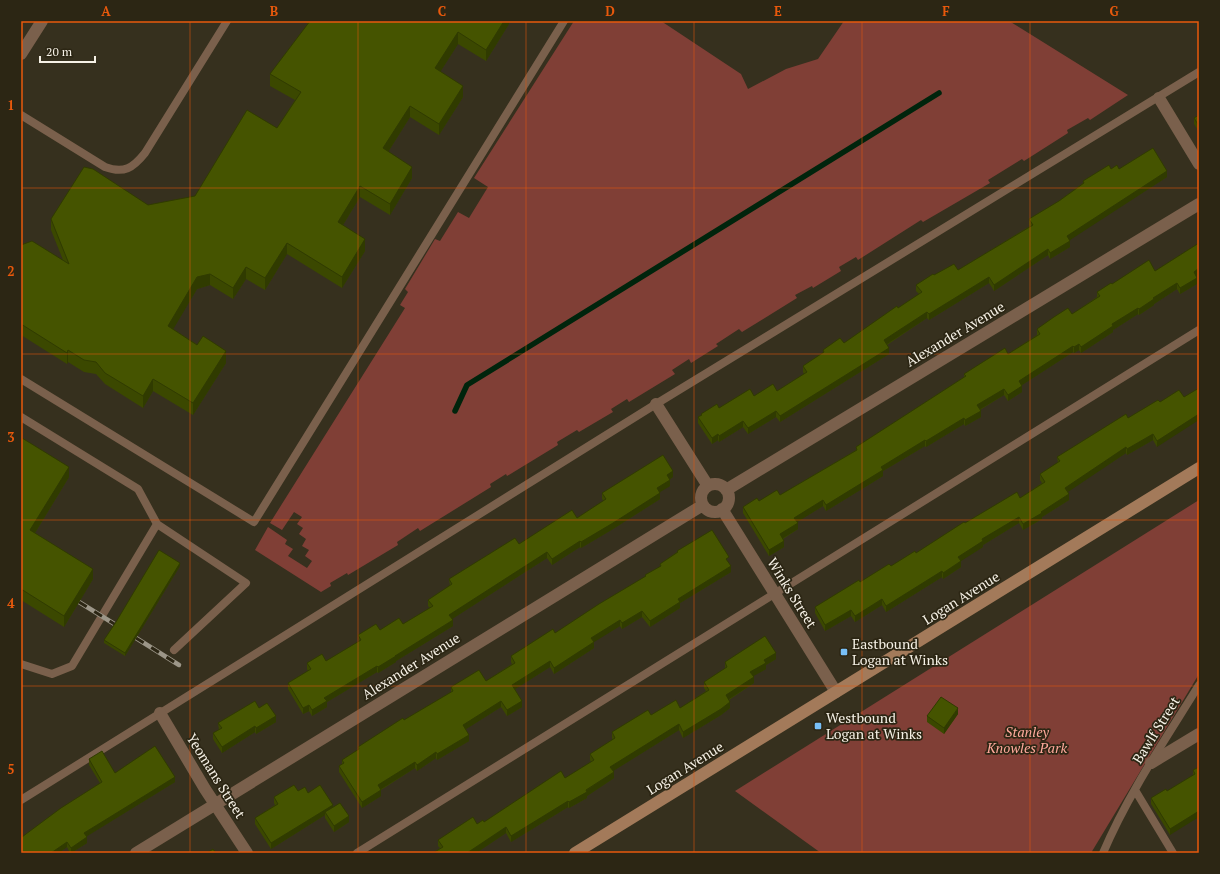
<svg xmlns="http://www.w3.org/2000/svg" width="1220" height="874" font-family="'PT Serif',serif">
<style>
.green{fill:#803f36}
.lines{fill:none;stroke-linecap:round;stroke-linejoin:round}
.stream{stroke:#00240c;stroke-width:5.5}
.lane{stroke:#7a604c;stroke-width:8}
.street{stroke:#7a604c;stroke-width:12}
.secondary{stroke:#a37a5a;stroke-width:12}
.rail-casing{stroke:#9c9688;stroke-width:4.5}
.rail{stroke:#2c2614;stroke-width:3;stroke-dasharray:9;stroke-linecap:butt}
.wall{fill:#3b4800}
.shaded-wall{fill:#303b00}
.building{fill:#455400;stroke:#303b00}
.grid{fill:none;stroke:#e8590c;stroke-width:1;stroke-opacity:0.55}
.poi-dot{fill:#78bff7;stroke:#2c2614;stroke-width:1.5}
.labels{text-anchor:middle;stroke-width:3.5;stroke-linejoin:round;paint-order:stroke}
.street-label{font-size:14px;fill:#f6f1e6;stroke:#2c2614}
.poi-label{font-size:14px;fill:#f6f1e6;stroke:#2c2614;text-anchor:start}
.park-label{font-size:14px;font-style:italic;fill:#ffa99c;stroke:#2c2614}
.neatline{fill:none;stroke:#e8590c;stroke-width:1.5}
.grid-label{font-size:13px;text-anchor:middle;font-weight:bold;fill:#e8590c}
</style>
<rect width="100%" height="100%" fill="#36301e"/>
<!-- green -->
<path class="green" d="M574 21H614L616 22 617 21H661L741 74 748 89 786 69 818 59 844 21H1009L1128 95 1090 120 1088 118 1067 130 1068 133 1024 161 1022 159 988 180 990 183 923 222 921 220 858 260 856 257 839 267 841 271 813 288 812 286 795 295 797 298 742 332 739 329 716 344 718 346 691 363 689 359 672 370 675 374 629 402 627 399 611 409 613 412 579 432 577 430 557 442 558 445 507 476 506 474 490 484 491 487 420 531 418 528 397 542 398 545 348 575 347 573 330 583 331 586 321 592 255 550 268 527 287 540 285 544 293 549 288 556 307 568 312 561 305 556 309 550 302 546 306 539 299 534 303 528 297 524 302 517 294 512 282 530 270 523 405 308 400 305 408 292 405 289 435 239 440 241 458 212 469 218 488 187 474 178Z
M1199 500V674L1091 853H821L735 791Z"/>
<g class="lines">
<!-- stream -->
<path class="stream" d="M455 411 467 385 939 93"/>
<!-- lane -->
<path class="lane" d="M21 115 105 167C124 174 133 168 145 153L227 21
M21 379 254 522 564 21
M21 417 138 489 157 524 246 583 174 650
M21 664 52 674 72 666 157 524
M1135 790 1173 853
M21 800 656 404 1199 72
M357 853 1199 330
M1103 853C1128 794 1165 740 1199 685"/>
<!-- street -->
<path class="street" d="M21 54 42 21
M1159 98 1199 164
M656 404 708 486
M701 498a14 14 0 1 1 28 0a14 14 0 1 1-28 0Z
M726 490 1199 204
M722 509 836 692
M160 713 205 789 247 853
M1151 763 1199 734
M136 853 703 505"/>
<!-- secondary -->
<path class="secondary" d="M575 853 1199 468"/>
<defs>
<path id="rail" d="M79 602 116 625
M136 638 179 665"/>
</defs>
<!-- rail casing -->
<use href="#rail" class="rail-casing"/>
<!-- rail -->
<use href="#rail" class="rail"/>
</g>
<!-- wall -->
<path class="wall" d="M304 21H509V24L486 61 458 44 440 72 463 97 439 135 410 117 388 152 412 178 390 215 360 197 343 225 365 251 342 288 287 254 265 290 246 279 233 299 210 285 197 289 173 329 226 363 193 415 153 391 143 408 105 384 96 374 84 372 68 362 67 364 21 335V245L63 260 51 230V219L148 205 195 196 277 128 295 100 270 86V74L308 24Z
M1199 115V132L1194 124V118Z
M1111 169H1119L1167 177 1069 240 1070 247 1050 259 1048 255 994 291 989 283 929 320 927 318 887 345 889 354 780 422 776 417 748 434 743 427 719 442 718 440 712 444 698 423V417L701 415V414L754 396 777 391 804 374 803 372V366L823 353V350L844 343 919 294 916 291V285L934 275 958 270 1030 226 1029 225V219L1059 201 1083 183V181Z
M1199 243V274L1196 276 1197 284 1180 294 1177 289 1154 304V305L1139 315 1138 314 1113 330V332L1081 353 1079 350 1074 353 1073 352 1022 385V392L1008 401 1004 395 980 410 981 417 965 426 964 424 926 447 925 446 883 471V476L826 511 823 506 797 522 798 529 783 539 784 547 769 556 743 513V507L759 501 780 495 856 450V447L964 377V374L1008 354 1037 335V329L1072 314 1097 297V292L1112 284 1155 271Z
M1158 400 1157 447 1153 440 1127 455 1126 453 1067 492 1069 500 1042 517V519L1023 530 1019 523 983 545V547L960 561 961 567 943 579 942 577 886 612 882 605 855 622 851 616 825 631 815 613V607L916 553 965 523 1020 498 1042 483 1040 480V474L1058 463 1057 457 1128 418Z
M21 439 69 477 35 533 93 579 64 627 21 600Z
M673 477 670 479V486L659 492 660 499 613 529 581 548 580 547 552 565 547 558 452 619 453 626 396 661V662L378 673 377 672 327 702V707L312 716 309 711 303 714 288 689V683L308 671 307 669V663L326 661 359 642 358 635 403 624 430 608 428 606V600L450 586 449 579 519 544 577 518 604 501 602 499V493Z
M677 551 729 563 731 572 680 603V608L650 627 642 617 622 629 620 626 593 642 594 648 554 674 550 667 515 689 522 707 507 716 501 707 466 729 469 741 437 760 436 758 417 771 415 768 381 790V796L362 808 339 772V766L342 764V760L358 750V747L409 717 451 692V687L486 681 512 664 511 662V656L555 633 645 577V575L660 567V564L677 552Z
M180 566 125 656 104 643V640L116 622Z
M776 659 766 665V669L753 676 754 683 729 700 730 708 721 715 683 738 679 730 613 771 614 778 587 796V798L569 808 568 807 511 842 506 833 476 853H433L440 848 438 846V840L477 824 484 822 565 778 591 762 590 760V754L613 740 612 738V732L651 715 680 708 706 691 704 688V682L725 669V662Z
M259 708 276 722 256 734 255 732 222 753 213 739V733L219 730 218 723Z
M958 714 944 734 927 722V716Z
M89 759 115 773 175 782 87 836V843L71 853H70L67 847 59 853H21L22 837 100 783 89 765Z
M1199 767 1170 835 1151 804V798L1167 791 1193 775V770Z
M298 791 308 793 333 807 349 822 334 832 325 818V815L271 849 255 824V818L275 805 274 803V797Z"/>
<!-- shaded-wall -->
<path class="shaded-wall" d="M504 21H509V24L486 61V50Z
M458 32V44L435 80V68Z
M463 86V97L439 135V124Z
M410 106V117L383 160V148Z
M412 167V178L390 215V204Z
M1167 171V177L1067 242V236Z
M360 186V197L338 233V222Z
M365 239V251L342 288V277Z
M1070 241V247L1050 259V253Z
M287 243V254L265 290V278Z
M1048 249V255L994 291V285Z
M246 267V279L233 299V288Z
M1199 268V274L1194 278V272Z
M210 274V285L197 289 168 338V326L197 277Z
M989 277V283L929 320V314Z
M1197 278V284L1180 294V288Z
M1177 283V289L1154 304V305L1139 315V309L1153 298Z
M1138 308V314L1113 330V332L1081 353V347L1112 324Z
M927 312V318L884 346V340Z
M1079 344V350L1074 353V347Z
M1073 346V352L1019 387V381Z
M889 348V354L780 422V416Z
M68 350V362L67 364V353Z
M226 351V363L193 415V403Z
M153 379V391L143 408V396Z
M1022 386V392L1008 401V395Z
M1004 389V395L977 411V405Z
M776 411V417L748 434V428Z
M981 411V417L965 426V420Z
M1199 414V420L1157 447V441Z
M964 418V424L926 447V441Z
M743 421V427L719 442V436Z
M718 434V440L712 444V438Z
M1153 434V440L1127 455V449Z
M925 440V446L883 471V476L826 511V505L881 467Z
M1126 447V453L1065 494V488Z
M69 467V477L30 541V530Z
M673 471V477L667 481V475Z
M670 480V486L657 494V488Z
M660 493V499L613 529 581 548V542Z
M1069 494V500L1042 517V519L1023 530V524Z
M823 500V506L794 524V518Z
M1019 517V523L983 545V547L958 563V557L982 539Z
M798 523V529L780 540V534Z
M580 541V547L552 565V559Z
M784 541V547L769 556V550Z
M547 552V558L449 621V615Z
M961 561V567L943 579V573Z
M180 563V566L125 656V653Z
M731 566V572L680 603V608L650 627V621L678 599Z
M93 569V579L64 627V616Z
M942 571V577L886 612V606Z
M882 599V605L855 622V616Z
M851 610V616L825 631V625Z
M642 611V617L622 629V623Z
M453 620V626L396 661V662L378 673V667L395 656Z
M620 620V626L591 644V638Z
M594 642V648L554 674V668Z
M776 653V659L766 665V669L750 678V672L764 660Z
M550 661V667L512 691V685Z
M377 666V672L327 702V707L312 716V710L324 698Z
M754 677V683L726 701V695Z
M501 701V707L463 731V725Z
M522 701V707L507 716V710Z
M730 702V708L721 715 683 738V732Z
M309 705V711L303 714V708Z
M958 708V714L944 734V728Z
M276 716V722L256 734V728Z
M679 724V730L610 773V767Z
M255 726V732L222 753V747Z
M469 735V741L437 760V754Z
M436 752V758L417 771V765Z
M415 762V768L378 791V785Z
M614 772V778L587 796V798L569 808V802Z
M175 777V782L84 838V833Z
M381 790V796L362 808V802Z
M568 801V807L511 842V836Z
M333 805V811L325 812V815L271 849V843Z
M1199 811V817L1170 835V829Z
M349 816V822L334 832V826Z
M506 827V833L476 853H467Z
M87 837V843L71 853V848Z
M67 842V847L59 853H51Z"/>
<!-- building -->
<path class="building" d="M310 21H504L486 50 458 32 435 68 463 86 439 124 410 106 383 148 412 167 390 204 360 186 338 222 365 239 342 277 287 243 265 278 246 267 233 288 210 274 197 277 168 326 197 345 203 336 226 351 193 403 153 379 143 396 105 373 96 362 84 360 68 350 67 353 21 324V245L32 241 69 264 51 219 84 167 93 169 148 205 195 196 247 110 277 128 301 92 270 74Z
M1199 115V126L1194 118Z
M1153 148 1167 171 1067 236 1070 241 1050 253 1048 249 994 285 989 277 929 314 927 312 884 340 889 348 780 416 776 411 748 428 743 421 719 436 718 434 712 438 698 417 702 415 701 414 717 404 719 408 750 389 754 396 773 384 777 391 807 372 803 366 824 352 823 350 840 338 844 343 897 306 898 308 922 292 916 285 933 274 934 275 954 264 958 270 1033 225 1029 219 1059 201 1084 183 1083 181 1109 165 1111 169 1117 165 1119 169Z
M1199 243V268L1194 272 1197 278 1180 288 1177 283 1153 298 1154 299 1139 309 1138 308 1112 324 1113 326 1081 347 1079 344 1074 347 1073 346 1019 381 1022 386 1008 395 1004 389 977 405 981 411 965 420 964 418 926 441 925 440 881 467 883 470 826 505 823 500 794 518 798 523 780 534 784 541 769 550 743 507 757 498 759 501 777 490 780 495 857 450 856 447 966 376 964 374 1005 348 1008 354 1040 334 1037 329 1054 317 1068 308 1072 314 1100 296 1097 292 1111 283 1112 284 1149 260 1155 271Z
M1199 388V414L1157 441 1153 434 1127 449 1126 447 1065 488 1069 494 1041 512 1042 513 1023 524 1019 517 982 539 983 541 958 557 961 561 943 573 942 571 886 606 882 599 855 616 851 610 825 625 815 607 859 580 860 582 889 564 891 566 915 551 916 553 964 522 965 523 1017 492 1020 498 1045 482 1040 474 1060 461 1057 457 1126 414 1128 418 1158 400 1160 402 1179 390 1184 397Z
M22 438 69 467 30 530 93 569 64 616 21 589V439Z
M663 455 673 471 667 475 670 480 657 488 660 493 613 523 581 542 580 541 552 559 547 552 449 615 453 620 395 656H396L378 667 377 666 324 698 327 701 312 710 309 705 303 708 288 683 311 669 307 663 322 654 326 661 361 640 358 635 376 624 380 630 399 618 403 624 433 606 428 600 452 584 449 579 515 538 519 544 572 510 577 518 606 499 602 493Z
M712 530 729 557 726 559 731 566 678 599 680 602 650 621 642 611 622 623 620 620 591 638 594 642 554 668 550 661 512 685 522 701 507 710 501 701 463 725 469 735 437 754 436 752 417 765 415 762 378 785 381 790 362 802 339 766 344 763 342 760 359 749 358 747 403 718 404 720 409 717 453 691 451 687 479 670 486 681 515 663 511 656 553 629 555 633 599 604 646 576 645 575 661 566 660 564 678 552 677 551Z
M159 550 180 563 125 653 104 640 116 622Z
M765 636 776 653 764 660 766 663 750 672 754 677 726 695 730 702 721 709 683 732 679 724 610 767 614 772 586 790 587 792 569 802 568 801 511 836 506 827 467 853H433L443 847 438 840 473 817 477 824 483 820 484 822 561 771 565 778 594 760 590 754 615 738 612 732 648 710 651 715 676 700 680 708 709 690 704 682 727 667 725 662Z
M941 697 958 708 944 728 927 716Z
M255 701 259 708 267 703 276 716 256 728 255 726 222 747 213 733 222 728 218 723Z
M155 746 175 777 84 833 87 837 71 848 67 842 51 853H21V836L22 837 61 808 102 782 89 759 102 751 115 773Z
M1199 767V811L1170 829 1151 798 1166 789 1167 791 1195 774 1193 770Z
M294 785 298 791 305 787 308 793 320 785 333 805 271 843 255 818 278 804 274 797Z
M340 803 349 816 334 826 325 812Z
M213 849 216 853H207Z"/>
<!-- grid -->
<path class="grid" d="M190 21V853M358 21V853M526 21V853M694 21V853M862 21V853M1030 21V853M21 188H1199M21 354H1199M21 520H1199M21 686H1199"/>
<!-- markers -->
<g class="poi-dot">
<rect x="840" y="648" width="8" height="8" rx="2"/>
<rect x="814" y="722" width="8" height="8" rx="2"/>
</g>
<g class="labels">
<!-- street labels -->
<g class="street-label">
<text transform="translate(955 334) rotate(-31)" y="5">Alexander Avenue</text>
<text transform="translate(792 593) rotate(58)" y="5">Winks Street</text>
<text transform="translate(961 598) rotate(-32)" y="5">Logan Avenue</text>
<text transform="translate(411 666) rotate(-32)" y="5">Alexander Avenue</text>
<text transform="translate(1156 730) rotate(-58)" y="5">Bawlf Street</text>
<text transform="translate(685 768) rotate(-32)" y="5">Logan Avenue</text>
<text transform="translate(216 776) rotate(58)" y="5">Yeomans Street</text>
</g>
<!-- poi labels -->
<g class="poi-label">
<text x="852" y="649">Eastbound<tspan x="852" dy="16">Logan at Winks</tspan></text>
<text x="826" y="723">Westbound<tspan x="826" dy="16">Logan at Winks</tspan></text>
</g>
<!-- park labels -->
<g class="park-label">
<text x="1027" y="737">Stanley<tspan x="1027" dy="16">Knowles Park</tspan></text>
</g>
</g>
<!-- border -->
<rect width="1220" height="874" fill="none" stroke="#2c2614" stroke-width="44"/>
<!-- scale -->
<path d="M40 56v6h55v-6" fill="none" stroke="#f6f1e6" stroke-width="2"/>
<text x="46" y="56" font-size="12" fill="#f6f1e6" stroke="#2c2614" stroke-width="3" paint-order="stroke">20 m</text>
<rect x="22" y="22" width="1176" height="830" class="neatline"/>
<g class="grid-label">
<text x="106" y="16">A</text>
<text x="274" y="16">B</text>
<text x="442" y="16">C</text>
<text x="610" y="16">D</text>
<text x="778" y="16">E</text>
<text x="946" y="16">F</text>
<text x="1114" y="16">G</text>
<text x="11" y="110">1</text>
<text x="11" y="276">2</text>
<text x="11" y="442">3</text>
<text x="11" y="608">4</text>
<text x="11" y="774">5</text>
</g>
</svg>
